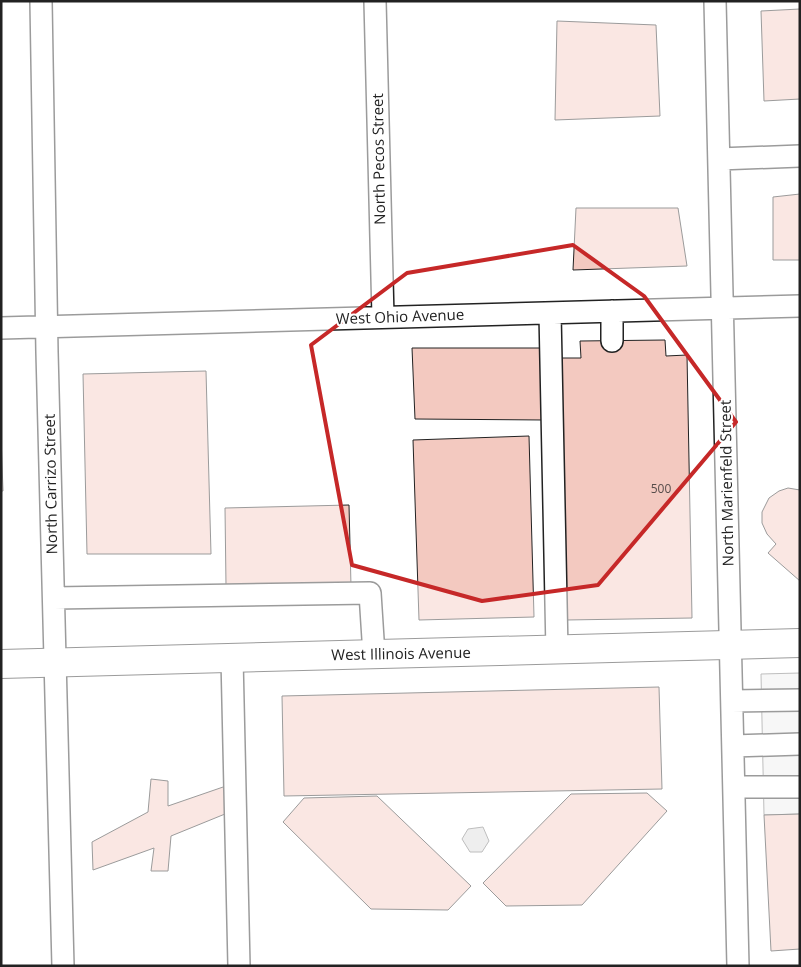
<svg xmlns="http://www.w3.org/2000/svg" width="801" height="967" font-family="'Open Sans',sans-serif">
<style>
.parking{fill:#ededed;stroke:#6f6f6f}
.water{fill:#d9d9d9;stroke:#6f6f6f}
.building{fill:#f3c9c0;stroke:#222}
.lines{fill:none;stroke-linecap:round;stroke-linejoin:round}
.minor-casing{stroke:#222;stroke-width:24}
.major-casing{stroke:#222;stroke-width:30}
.minor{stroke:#fff;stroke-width:21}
.major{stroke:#fff;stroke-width:28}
.marked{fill:none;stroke:#c62828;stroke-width:4;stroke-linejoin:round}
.labels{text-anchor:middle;stroke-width:4;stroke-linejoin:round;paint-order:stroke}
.number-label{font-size:12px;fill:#564c4a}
.street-label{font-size:15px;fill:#222;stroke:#fff}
</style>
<rect width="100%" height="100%" fill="#fff"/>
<!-- parking -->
<path class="parking" d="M800 673V814L764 815 761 674Z"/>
<!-- water -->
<path class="water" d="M483 827 489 841 482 852H470L462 839 468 829Z"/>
<!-- building -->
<path class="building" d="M800 9V99L764 101 761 11Z
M557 21 656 25 660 116 555 120Z
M800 194V260H773V197Z
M576 208H678L687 266 573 270Z
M665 340 666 356 687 355 692 618 566 620 561 358H581L580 341Z
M412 348H541L544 420 415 419Z
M206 371 211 554H87L83 374Z
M1 436 3 491H1Z
M529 436 534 617 419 620 413 440Z
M788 488 800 490V581L768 553 776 544 767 534 762 523V512L769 498 779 491Z
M349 505 351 586H226L225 508Z
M659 687 662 789 284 796 282 696Z
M151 779 168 781V806L226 786 225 814 171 836 168 871H151L154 848 93 870 92 842 148 812Z
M647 793 667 811 582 905 506 906 483 883 571 794Z
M377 796 471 886 448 910 371 909 283 822 304 798Z
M800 814V949L771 951 764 815Z"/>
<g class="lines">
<defs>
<path id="minor" d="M41 1 47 352 63 966
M375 1 383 317
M715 1 738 966
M719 159 800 156
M612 311V341
M550 313 557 651
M1 328 800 306
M54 598 370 593 374 655
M232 658 239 966
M732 701 800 700
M733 746 800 744
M734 787H800"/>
<path id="major" d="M1 664 800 643"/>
</defs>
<!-- minor casing -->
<use href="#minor" class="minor-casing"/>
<!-- major casing -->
<use href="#major" class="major-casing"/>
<!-- minor -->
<use href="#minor" class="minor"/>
<!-- major -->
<use href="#major" class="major"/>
</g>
<!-- marked area -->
<path d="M0 0H801V967H0ZM573 245 644 296 736 422 598 585 482 601 352 565 311 345 407 273Z" fill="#fff" fill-opacity=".55" fill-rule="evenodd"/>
<path class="marked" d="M573 245 644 296 736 422 598 585 482 601 352 565 311 345 407 273Z"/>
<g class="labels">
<!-- number labels -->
<g class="number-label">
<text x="661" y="493">500</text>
</g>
<!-- street labels -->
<g class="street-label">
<text transform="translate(379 159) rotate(-91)" y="5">North Pecos Street</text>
<text transform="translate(400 317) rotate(-2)" y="5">West Ohio Avenue</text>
<text transform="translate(727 483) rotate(-91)" y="5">North Marienfeld Street</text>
<text transform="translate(51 484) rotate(-91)" y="5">North Carrizo Street</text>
<text transform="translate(401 654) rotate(-1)" y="5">West Illinois Avenue</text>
</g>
</g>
<!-- border -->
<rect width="801" height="967" fill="none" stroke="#222222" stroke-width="5"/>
</svg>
